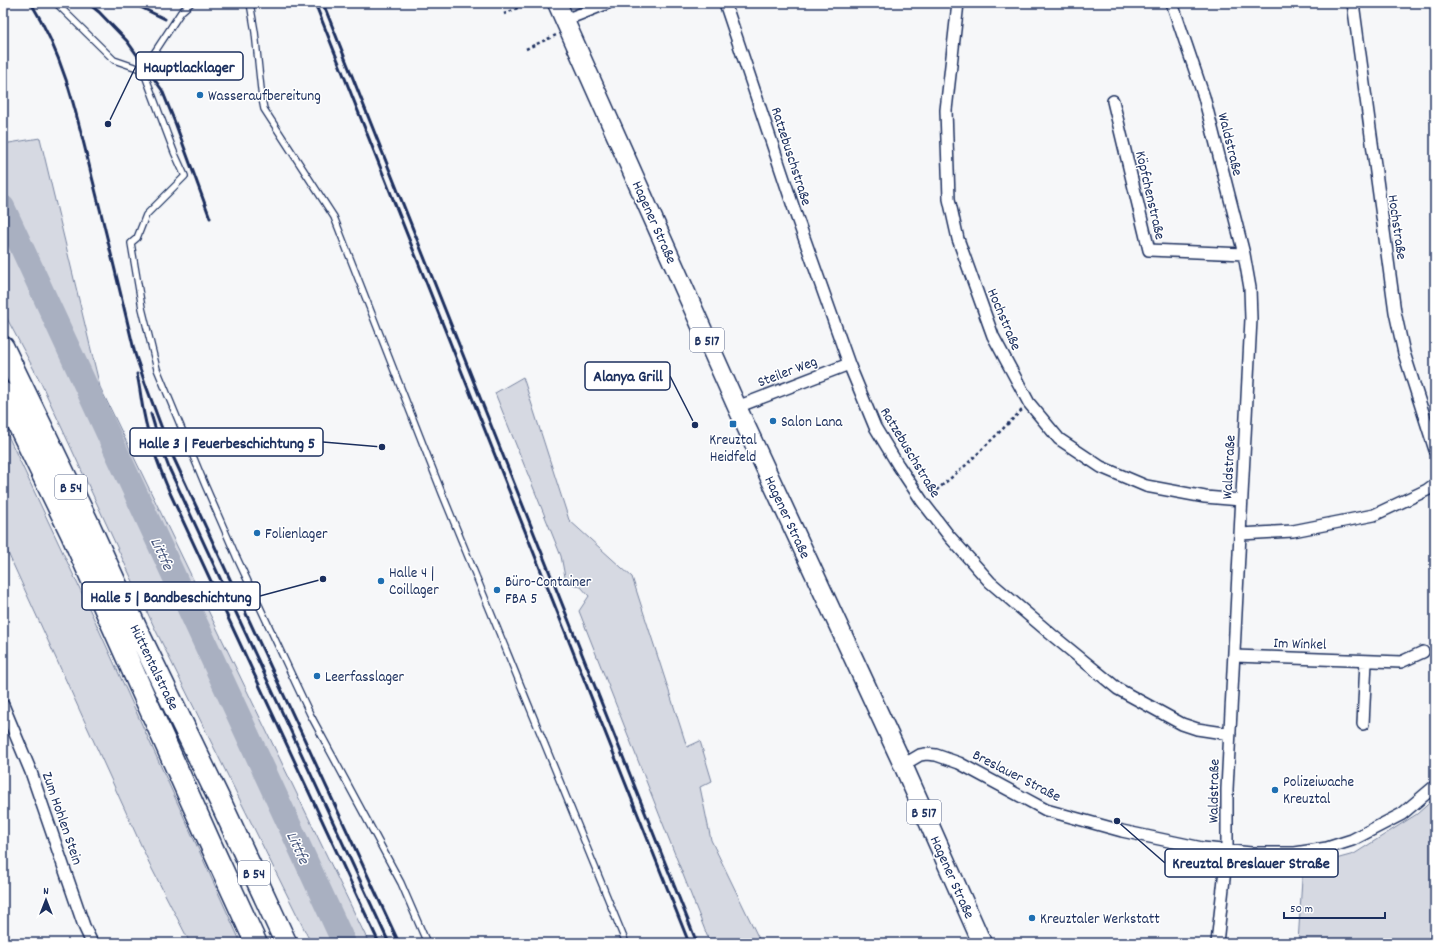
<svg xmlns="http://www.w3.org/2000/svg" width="1438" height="946" font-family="Dekko,sans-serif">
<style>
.green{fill:#d6d9e2;stroke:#7884a0}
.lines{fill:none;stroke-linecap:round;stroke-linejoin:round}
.river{stroke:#a9b0c1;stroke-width:24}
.lane-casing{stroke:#1b2f5e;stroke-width:8}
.street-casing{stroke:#1b2f5e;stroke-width:14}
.primary-casing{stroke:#1b2f5e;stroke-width:21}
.highway-casing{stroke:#1b2f5e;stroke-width:24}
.path{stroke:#1b2f5e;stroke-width:2.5;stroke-dasharray:3 3;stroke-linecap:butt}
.lane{stroke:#fff;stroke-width:5.5}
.street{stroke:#fff;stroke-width:11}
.primary{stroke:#fff;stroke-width:18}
.highway{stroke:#fff;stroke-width:21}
.rail{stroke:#1b2f5e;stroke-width:3}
.poi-dot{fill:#1f6fb2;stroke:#fff;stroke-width:1.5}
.labels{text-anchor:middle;stroke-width:3;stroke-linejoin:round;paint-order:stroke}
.shield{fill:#fff;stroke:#5f6d8e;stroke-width:1}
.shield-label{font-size:14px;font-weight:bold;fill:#1b2f5e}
.poi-label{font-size:15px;fill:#1b2f5e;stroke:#fff;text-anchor:start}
.street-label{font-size:15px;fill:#1b2f5e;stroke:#fff}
.water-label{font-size:16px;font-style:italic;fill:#4d5c81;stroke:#fff}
.leader{fill:none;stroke:#1b2f5e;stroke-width:1.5}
.callout-dot{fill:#1b2f5e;stroke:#fff;stroke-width:1.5}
.callout{fill:#fff;stroke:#1b2f5e;stroke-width:1.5}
.callout-label{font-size:16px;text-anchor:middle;font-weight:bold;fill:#1b2f5e}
</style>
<rect width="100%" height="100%" fill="#f6f7f9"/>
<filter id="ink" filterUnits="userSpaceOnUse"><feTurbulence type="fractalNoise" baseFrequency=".025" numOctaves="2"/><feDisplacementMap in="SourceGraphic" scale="8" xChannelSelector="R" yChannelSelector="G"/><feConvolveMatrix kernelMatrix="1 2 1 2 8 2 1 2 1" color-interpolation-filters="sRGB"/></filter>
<g filter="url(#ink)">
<!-- green -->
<path class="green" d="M40 138 100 387 369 943H311L155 629 41 383 3 311V144Z
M523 377 569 520 632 577 687 747 700 741 712 781 700 787 711 840 761 943H710L579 611 589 596 581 587 566 582 561 556 495 393Z
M3 425 95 621 241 943H190L151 867 3 542Z
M1435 798V943H1298L1303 863H1321L1354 854 1417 814Z"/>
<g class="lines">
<!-- river -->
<path class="river" d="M3 207 344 943"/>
<defs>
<path id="lane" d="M56 3 114 60 143 70 181 12 191 3
M250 3 255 32 262 99 264 109 334 217 442 493 626 943
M143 70 174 152 185 176 146 215 137 238 131 243 142 308 157 369 205 485 236 556 310 714 401 883 427 943"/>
<path id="street" d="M725 3 796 215 849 364 875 427 898 465 922 501 949 536 990 582 1052 635 1118 689 1182 724 1197 729 1230 734
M958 3 946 110 949 199 958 239 993 336 1029 403 1059 439 1101 467 1146 486 1205 497 1241 500
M1172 3 1204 97 1244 254 1250 288 1251 319 1227 789V851L1217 943
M1353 3 1395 312 1404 353 1435 450
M565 20 608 3
M1113 101 1149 250 1244 254
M737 407 849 364
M1240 534 1293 531 1374 515 1427 490 1435 484
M1234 656 1401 662 1423 652
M3 705 31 772 84 926 92 943
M1363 724 1366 662
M903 765 920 755 926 754 936 755 959 763 1046 810 1122 831 1202 848 1251 853H1295L1327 848 1352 840 1402 814 1435 786"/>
<path id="primary" d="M557 3 737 407 903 765 982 943"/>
<path id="highway" d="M3 347 90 527 136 628 221 803 286 943
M3 393 72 535 211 845 256 943"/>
</defs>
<!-- lane casing -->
<use href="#lane" class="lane-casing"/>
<!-- street casing -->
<use href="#street" class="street-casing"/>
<!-- primary casing -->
<use href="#primary" class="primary-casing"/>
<!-- highway casing -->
<use href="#highway" class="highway-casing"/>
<!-- path -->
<path class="path" d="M504 14 529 3
M526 49 556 35
M932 494 966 465 1022 410"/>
<!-- lane -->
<use href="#lane" class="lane"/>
<!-- street -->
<use href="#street" class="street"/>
<!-- primary -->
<use href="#primary" class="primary"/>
<!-- highway -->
<use href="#highway" class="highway"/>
<!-- rail -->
<path class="rail" d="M31 3C65 58 77 116 92 177 107 236 121 295 135 354L145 383 170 450 399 943
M88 3 99 12 127 41 162 90 176 125 210 218
M132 3 165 19
M315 3 689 943
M323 3 697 943
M137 374C140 387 141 400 144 414 149 441 159 467 170 493L379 943
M151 414 160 444 169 468 389 943"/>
</g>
</g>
<!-- markers -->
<g class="poi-dot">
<circle cx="200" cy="95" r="4"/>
<circle cx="773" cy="421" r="4"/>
<rect x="729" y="420" width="8" height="8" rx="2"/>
<circle cx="257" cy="533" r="4"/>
<circle cx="381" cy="581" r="4"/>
<circle cx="497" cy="590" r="4"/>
<circle cx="317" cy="676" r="4"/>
<circle cx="1275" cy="790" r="4"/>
<circle cx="1032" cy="918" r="4"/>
</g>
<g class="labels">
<!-- shield labels -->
<g class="shield">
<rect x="690" y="328" width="34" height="24" rx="3"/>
<rect x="55" y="475" width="32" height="24" rx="3"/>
<rect x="907" y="800" width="34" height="24" rx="3"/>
<rect x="238" y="861" width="32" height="24" rx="3"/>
</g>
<g class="shield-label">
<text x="707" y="345">B 517</text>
<text x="71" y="492">B 54</text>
<text x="924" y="817">B 517</text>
<text x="254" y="878">B 54</text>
</g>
<!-- poi labels -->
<g class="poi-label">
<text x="208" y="100">Wasseraufbereitung</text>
<text x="781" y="426">Salon Lana</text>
<text x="733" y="444" text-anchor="middle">Kreuztal<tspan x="733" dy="17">Heidfeld</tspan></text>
<text x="265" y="538">Folienlager</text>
<text x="389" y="577">Halle 4 |<tspan x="389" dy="17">Coillager</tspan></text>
<text x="505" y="586">Büro-Container<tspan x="505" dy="17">FBA 5</tspan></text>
<text x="325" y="681">Leerfasslager</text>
<text x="1283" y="786">Polizeiwache<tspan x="1283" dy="17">Kreuztal</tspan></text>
<text x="1040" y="923">Kreuztaler Werkstatt</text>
</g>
<!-- street labels -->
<g class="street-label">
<text transform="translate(1231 144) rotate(76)" y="5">Waldstraße</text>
<text transform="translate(792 156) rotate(72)" y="5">Ratzebuschstraße</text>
<text transform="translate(1151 195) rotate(77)" y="5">Köpfchenstraße</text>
<text transform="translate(655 222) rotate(66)" y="5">Hagener Straße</text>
<text transform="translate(1398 227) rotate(82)" y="5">Hochstraße</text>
<text transform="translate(1005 319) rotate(67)" y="5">Hochstraße</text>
<text transform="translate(787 371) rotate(-21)" y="5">Steiler Weg</text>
<text transform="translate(911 452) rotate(59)" y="5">Ratzebuschstraße</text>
<text transform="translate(1228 467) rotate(-87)" y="5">Waldstraße</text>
<text transform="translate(788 517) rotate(65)" y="5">Hagener Straße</text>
<text transform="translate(1300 643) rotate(2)" y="5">Im Winkel</text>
<text transform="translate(155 667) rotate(64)" y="5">Hüttentalstraße</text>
<text transform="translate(1017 775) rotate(27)" y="5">Breslauer Straße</text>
<text transform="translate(1213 791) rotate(-89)" y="5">Waldstraße</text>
<text transform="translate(63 818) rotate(71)" y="5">Zum Hohlen Stein</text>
<text transform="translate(953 877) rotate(66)" y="5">Hagener Straße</text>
</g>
<!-- water labels -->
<g class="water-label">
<text transform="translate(163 553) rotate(65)" y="6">Littfe</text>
<text transform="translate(299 847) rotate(65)" y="6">Littfe</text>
</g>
</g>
<!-- callouts -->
<path class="leader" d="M108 124L136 66M695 425L670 376M382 447L323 442M323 579L260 596M1117 821L1165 863"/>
<g class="callout-dot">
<circle cx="108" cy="124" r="4"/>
<circle cx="695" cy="425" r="4"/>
<circle cx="382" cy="447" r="4"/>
<circle cx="323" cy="579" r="4"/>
<circle cx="1117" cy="821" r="4"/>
</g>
<g class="callout">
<rect x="136" y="52" width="107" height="28" rx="4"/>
<rect x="585" y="362" width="85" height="28" rx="4"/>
<rect x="130" y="428" width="193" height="28" rx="4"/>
<rect x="82" y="582" width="178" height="28" rx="4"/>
<rect x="1165" y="849" width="173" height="28" rx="4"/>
</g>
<g class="callout-label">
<text x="189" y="72">Hauptlacklager</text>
<text x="628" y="381">Alanya Grill</text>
<text x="227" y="448">Halle 3 | Feuerbeschichtung 5</text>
<text x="171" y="602">Halle 5 | Bandbeschichtung</text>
<text x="1251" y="868">Kreuztal Breslauer Straße</text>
</g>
<!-- margin -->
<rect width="1438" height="946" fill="none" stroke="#fff" stroke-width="16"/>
<rect x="8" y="8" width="1422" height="930" fill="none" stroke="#1b2f5e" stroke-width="1.5" filter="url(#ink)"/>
<!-- north arrow -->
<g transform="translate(46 900)" stroke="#ffffff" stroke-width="3" paint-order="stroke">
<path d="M0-3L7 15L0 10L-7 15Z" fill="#1b2f5e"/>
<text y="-6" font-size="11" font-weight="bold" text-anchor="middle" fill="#1b2f5e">N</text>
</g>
<!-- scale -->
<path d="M1284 912v6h101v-6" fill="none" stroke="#1b2f5e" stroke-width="2"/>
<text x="1290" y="912" font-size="12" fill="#1b2f5e" stroke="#ffffff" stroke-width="3" paint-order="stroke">50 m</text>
</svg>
